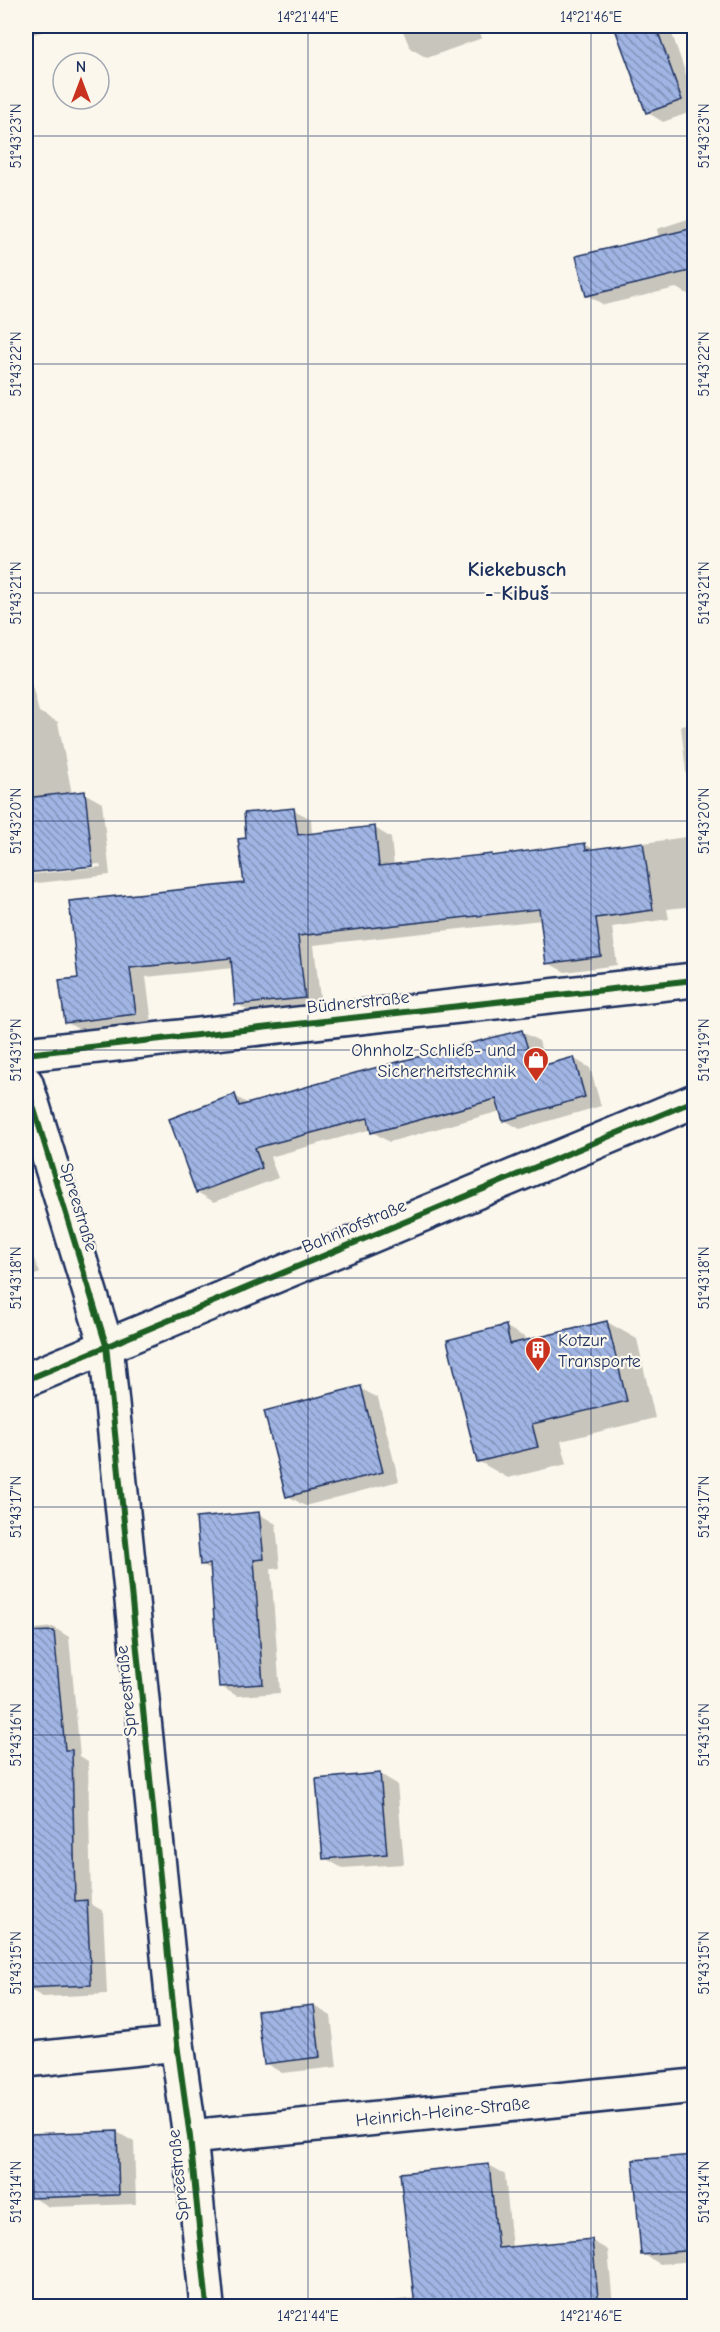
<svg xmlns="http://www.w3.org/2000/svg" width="720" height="2332" font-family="'Comic Neue',sans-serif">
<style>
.shadow{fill:#0003;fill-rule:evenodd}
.building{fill:url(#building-back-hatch);stroke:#1b2f5e;stroke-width:1.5}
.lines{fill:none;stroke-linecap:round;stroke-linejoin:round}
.minor-casing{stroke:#1b2f5e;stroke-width:38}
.major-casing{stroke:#1b2f5e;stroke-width:38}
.minor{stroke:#fbf7ec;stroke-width:33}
.major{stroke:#fbf7ec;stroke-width:33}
.cycleway-casing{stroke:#fbf7ec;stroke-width:10}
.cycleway{stroke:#1b5e20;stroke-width:6}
.ticks{fill:none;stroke:#1b2f5e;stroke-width:1.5;stroke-opacity:0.45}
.labels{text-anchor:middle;stroke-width:4.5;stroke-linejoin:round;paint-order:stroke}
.street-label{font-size:18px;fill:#1b2f5e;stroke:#fbf7ec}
.poi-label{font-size:18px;fill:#1b2f5e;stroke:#fbf7ec;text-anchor:end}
.quarter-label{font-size:21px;font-weight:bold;fill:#1b2f5e;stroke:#fbf7ec}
.neatline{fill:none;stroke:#1b2f5e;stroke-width:2}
.ticks-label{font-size:15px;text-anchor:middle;fill:#1b2f5e}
</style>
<defs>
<pattern id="building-back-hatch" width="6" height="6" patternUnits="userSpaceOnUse" patternTransform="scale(1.5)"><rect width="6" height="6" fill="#a0b5e3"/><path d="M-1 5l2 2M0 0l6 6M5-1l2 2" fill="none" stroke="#8294bb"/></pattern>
</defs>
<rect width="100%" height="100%" fill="#fbf7ec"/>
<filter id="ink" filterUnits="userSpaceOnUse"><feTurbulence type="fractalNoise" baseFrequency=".0167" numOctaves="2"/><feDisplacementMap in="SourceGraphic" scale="12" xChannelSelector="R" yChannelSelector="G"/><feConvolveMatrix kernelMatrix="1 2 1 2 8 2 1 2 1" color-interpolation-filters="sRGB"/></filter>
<g filter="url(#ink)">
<!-- shadow -->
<path class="shadow" d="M26 26H65L26 36Z
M401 26H478L482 38 427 58 410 48Z
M615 26H676L670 28 691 89 694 87V111L663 122 647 112Z
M694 217V297L676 288 604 305 587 295 659 238 657 229Z
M26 664 39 712 58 722 72 794 84 793 102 803 110 875 29 884 26 882ZM100 864 101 867 26 875V872Z
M694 724V906L667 909 669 919 612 927 617 965 565 972 548 963 542 920 314 945 321 1007 254 1014 237 1004 233 968 146 977 152 1023 83 1032 66 1022 80 979 246 884 248 839 294 810 311 819 312 835 375 828 391 838 394 866 491 855 495 857 585 844 595 850 693 836 681 726Z
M522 1032 539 1041 546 1066 573 1058 590 1068 601 1106 520 1129 504 1120 501 1111 389 1142 373 1132 372 1129 270 1157 278 1178 214 1202 197 1192 235 1096 250 1105Z
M26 1241 40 1273 26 1279Z
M607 1322 637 1339 655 1418 561 1441 567 1464 508 1478 478 1461 505 1326 531 1341Z
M360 1388 378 1398 399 1481 305 1506 288 1496Z
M259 1514 276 1524 280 1568 271 1569 280 1693 237 1696 220 1686 212 1570 201 1564Z
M53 1627 69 1637 80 1756 88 1761 91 1904 103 1911 107 1994 43 1997 26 1988V1630Z
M380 1774 397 1784 404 1864 342 1868 325 1858Z
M314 2006 331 2016 337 2067 282 2073 265 2063Z
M117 2132 134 2142 136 2204 49 2207 32 2197Z
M694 2156V2261L660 2264 643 2254 634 2162Z
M489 2165 505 2174 512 2248 592 2241 608 2250 613 2306H359V2304L415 2298Z"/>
<!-- building -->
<path class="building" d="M614 26H656L682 100 646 113Z
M694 228V270L586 296 576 256Z
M85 791 93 866 26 873V798Z
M294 808 298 835 375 826 379 866 492 854V856L585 843 586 850 643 842 653 910 596 918 601 956 546 964 539 909 298 936 305 998 235 1005 231 958 130 968 136 1014 65 1023 59 980 78 978 69 901 244 883 238 839 246 838 244 813Z
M522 1030 534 1068 574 1057 585 1097 503 1121 496 1099 371 1133 368 1118 255 1148 262 1168 196 1193 169 1119 235 1094 239 1106 355 1073Z
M607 1321 627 1401 532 1424 538 1447 477 1462 447 1340 506 1325 510 1344Z
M361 1386 383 1472 286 1497 264 1411Z
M259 1512 264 1559 254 1560 263 1684 219 1687 210 1564 200 1565 196 1518Z
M54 1631 65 1750H72L75 1901 87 1900 91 1985 26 1988V1632Z
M380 1773 387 1854 323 1859 316 1779Z
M314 2005 320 2057 264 2064 257 2011Z
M117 2131 119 2195 30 2198 28 2134Z
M694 2155V2250L641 2255 633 2160Z
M489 2164 498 2248 592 2239 599 2307H415L400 2173Z"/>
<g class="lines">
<defs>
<g id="minor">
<path d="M26 1054 694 980"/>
<path d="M26 1083 106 1345 177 2044 190 2137 207 2306"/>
<path d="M26 2060 177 2044"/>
<path id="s1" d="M190 2137 694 2086"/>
</g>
<path id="major" d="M26 1380 694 1101"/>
</defs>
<!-- minor casing -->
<use href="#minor" class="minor-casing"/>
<!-- major casing -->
<use href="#major" class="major-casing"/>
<!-- minor -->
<use href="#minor" class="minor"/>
<!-- major -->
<use href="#major" class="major"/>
<defs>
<path id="cycleway" d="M26 1054 694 980
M26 1083 106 1345 177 2044 190 2137 207 2306
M26 1380 694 1101"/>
</defs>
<!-- cycleway casing -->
<use href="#cycleway" class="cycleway-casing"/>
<!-- cycleway -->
<use href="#cycleway" class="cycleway"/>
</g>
</g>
<!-- ticks -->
<path class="ticks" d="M308 26V2306M591 26V2306M26 136H694M26 364H694M26 593H694M26 821H694M26 1050H694M26 1278H694M26 1507H694M26 1735H694M26 1963H694M26 2192H694"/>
<!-- icons -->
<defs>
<symbol id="shop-pin" viewBox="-11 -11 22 30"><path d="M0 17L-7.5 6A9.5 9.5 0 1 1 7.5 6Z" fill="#c8321e" stroke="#fbf7ec"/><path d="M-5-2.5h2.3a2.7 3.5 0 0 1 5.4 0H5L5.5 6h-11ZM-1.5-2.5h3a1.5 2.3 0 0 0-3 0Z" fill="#fff"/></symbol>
<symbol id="building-pin" viewBox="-11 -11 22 30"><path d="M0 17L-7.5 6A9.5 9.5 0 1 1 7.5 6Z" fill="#c8321e" stroke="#fbf7ec"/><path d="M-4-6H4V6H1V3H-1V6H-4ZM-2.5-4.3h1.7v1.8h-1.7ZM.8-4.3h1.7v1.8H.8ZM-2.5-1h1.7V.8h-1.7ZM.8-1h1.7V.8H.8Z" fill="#fff"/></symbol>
</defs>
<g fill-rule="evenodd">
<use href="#shop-pin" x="521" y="1045" width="30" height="40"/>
<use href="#building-pin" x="523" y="1335" width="30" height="40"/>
</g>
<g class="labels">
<!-- street labels -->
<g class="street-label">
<text transform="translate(358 1002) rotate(-6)" y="6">Büdnerstraße</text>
<text transform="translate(79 1207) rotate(73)" y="6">Spreestraße</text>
<text transform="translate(354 1226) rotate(-23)" y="6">Bahnhofstraße</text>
<text transform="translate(126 1691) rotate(-96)" y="6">Spreestraße</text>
<text dy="6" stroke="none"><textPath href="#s1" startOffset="254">Heinrich-Heine-Straße</textPath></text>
<text transform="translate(178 2175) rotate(-96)" y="6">Spreestraße</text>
</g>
<!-- poi labels -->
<g class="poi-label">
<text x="516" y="1056">Ohnholz Schließ- und<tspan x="516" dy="21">Sicherheitstechnik</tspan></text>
<text x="558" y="1346" text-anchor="start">Kotzur<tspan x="558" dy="21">Transporte</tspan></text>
</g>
<!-- quarter labels -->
<g class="quarter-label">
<text x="517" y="576">Kiekebusch<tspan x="517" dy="24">- Kibuš</tspan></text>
</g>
</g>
<!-- margin -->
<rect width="720" height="2332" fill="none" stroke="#fbf7ec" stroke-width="66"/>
<!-- north arrow -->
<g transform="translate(81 81)"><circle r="28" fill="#fbf7ec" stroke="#a1a7b3" stroke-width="1.5"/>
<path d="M0-4.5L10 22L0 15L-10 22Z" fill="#c8321e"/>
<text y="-9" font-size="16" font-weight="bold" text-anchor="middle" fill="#1b2f5e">N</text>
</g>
<rect x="33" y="33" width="654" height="2266" class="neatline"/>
<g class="ticks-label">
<text x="308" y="22">14°21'44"E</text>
<text x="591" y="22">14°21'46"E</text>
<text transform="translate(16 136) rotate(-90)" y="5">51°43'23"N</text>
<text transform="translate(704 136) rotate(-90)" y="5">51°43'23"N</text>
<text transform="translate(16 364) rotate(-90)" y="5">51°43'22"N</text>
<text transform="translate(704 364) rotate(-90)" y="5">51°43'22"N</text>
<text transform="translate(16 593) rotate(-90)" y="5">51°43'21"N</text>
<text transform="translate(704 593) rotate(-90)" y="5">51°43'21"N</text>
<text transform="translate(16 821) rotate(-90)" y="5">51°43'20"N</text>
<text transform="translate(704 821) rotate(-90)" y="5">51°43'20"N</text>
<text transform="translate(16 1050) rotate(-90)" y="5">51°43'19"N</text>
<text transform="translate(704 1050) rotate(-90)" y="5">51°43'19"N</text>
<text transform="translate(16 1278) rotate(-90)" y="5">51°43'18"N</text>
<text transform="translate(704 1278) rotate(-90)" y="5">51°43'18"N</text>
<text transform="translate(16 1507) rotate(-90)" y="5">51°43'17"N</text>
<text transform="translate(704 1507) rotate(-90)" y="5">51°43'17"N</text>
<text transform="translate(16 1735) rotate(-90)" y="5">51°43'16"N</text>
<text transform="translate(704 1735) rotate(-90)" y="5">51°43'16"N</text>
<text transform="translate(16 1963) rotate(-90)" y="5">51°43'15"N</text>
<text transform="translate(704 1963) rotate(-90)" y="5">51°43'15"N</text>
<text transform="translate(16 2192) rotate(-90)" y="5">51°43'14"N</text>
<text transform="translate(704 2192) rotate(-90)" y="5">51°43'14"N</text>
<text x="308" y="2321">14°21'44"E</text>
<text x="591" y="2321">14°21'46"E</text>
</g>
</svg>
